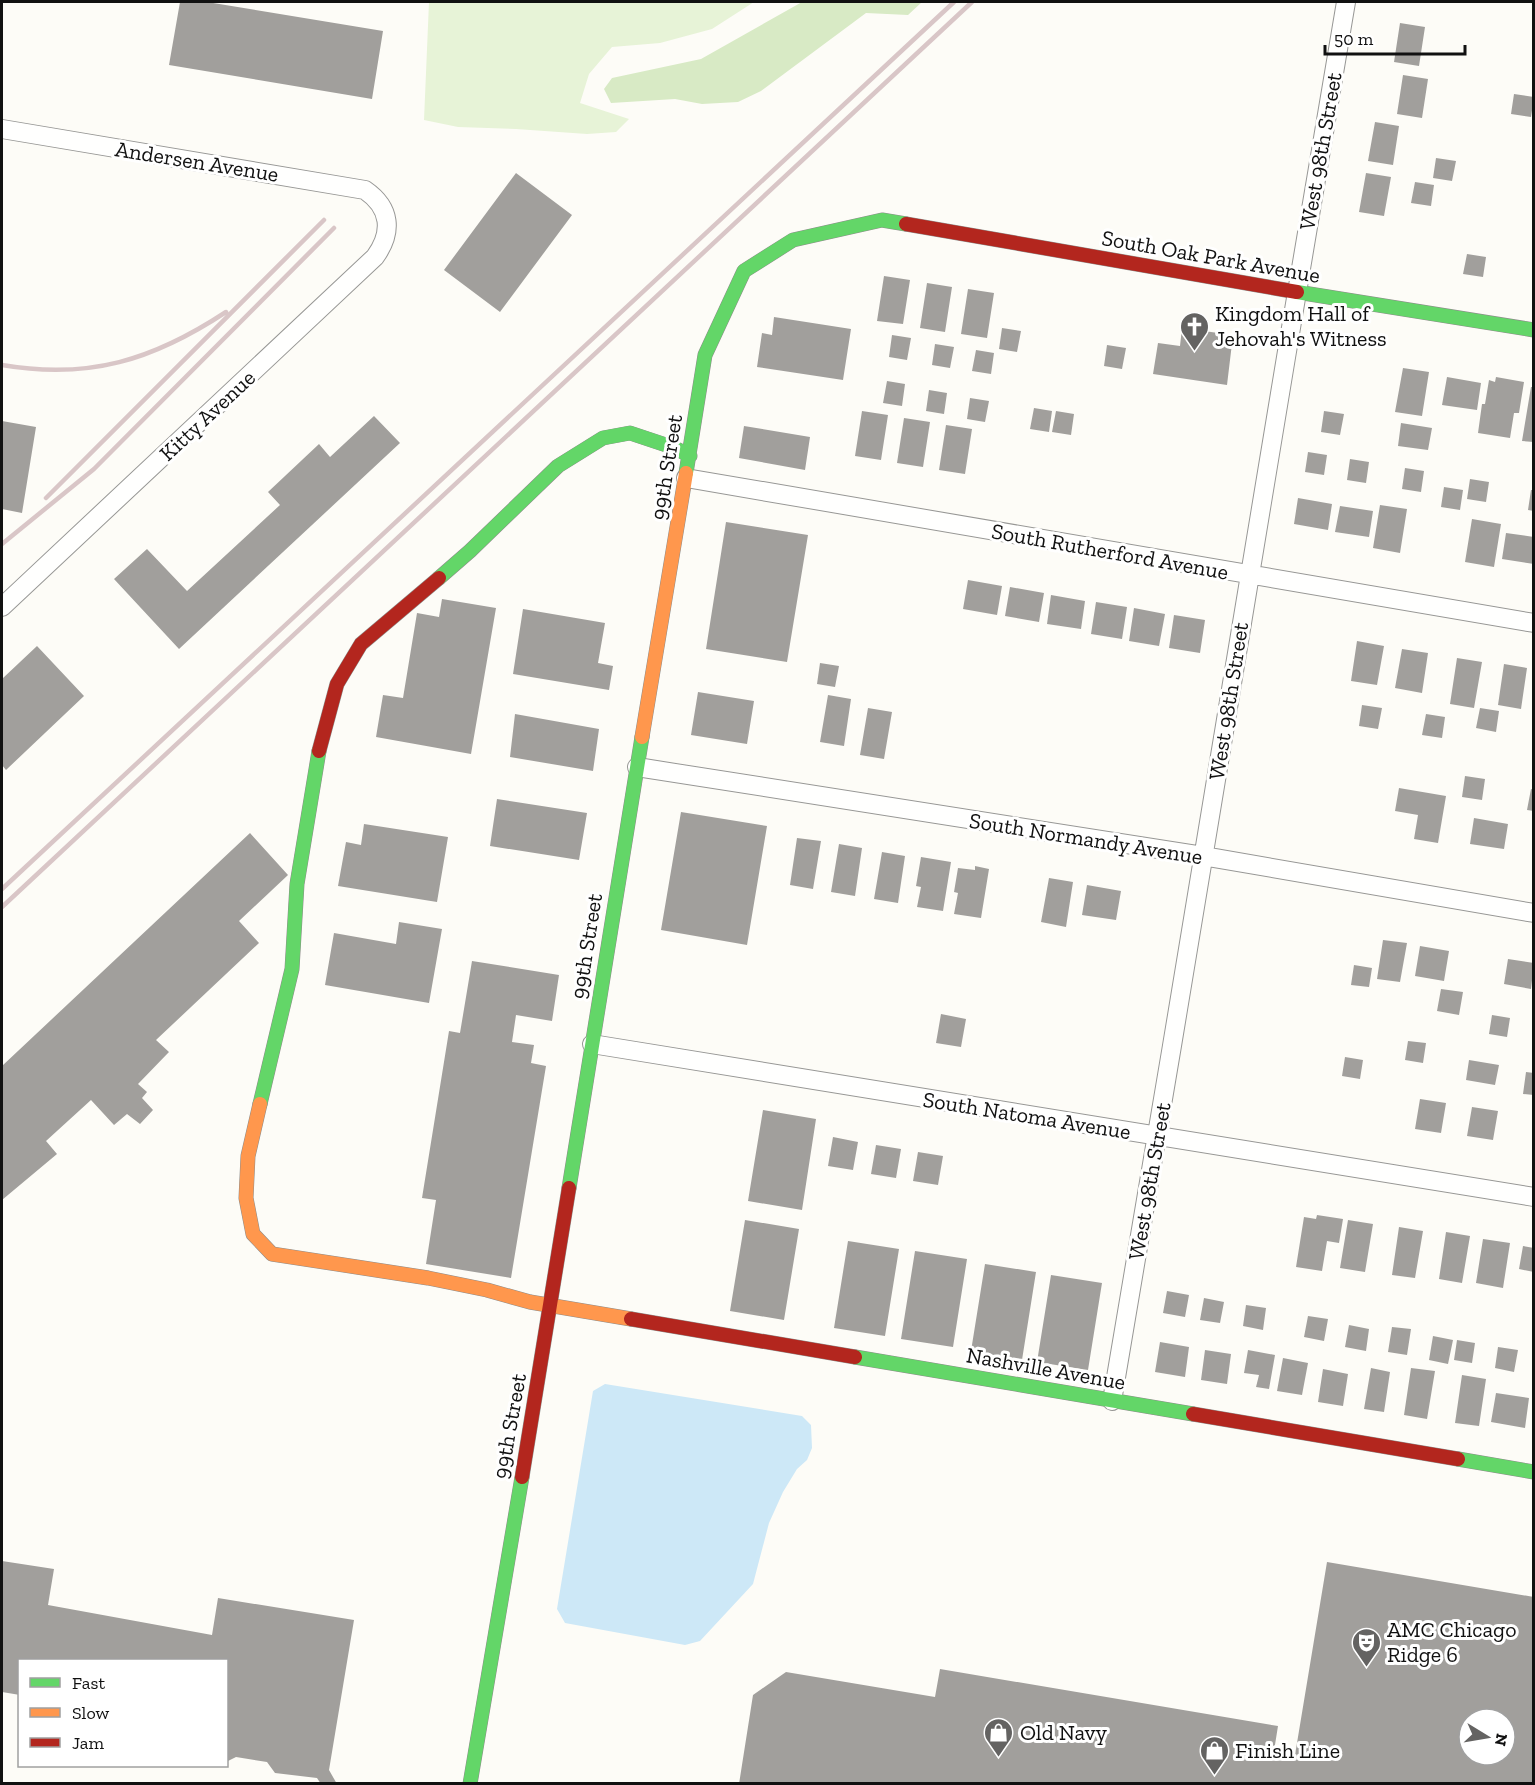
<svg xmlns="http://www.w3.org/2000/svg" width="1535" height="1785" font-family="'Zilla Slab',serif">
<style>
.green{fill:#e7f3d7}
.forest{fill:#d8eac5}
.water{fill:#cde8f7}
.building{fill:#a19f9c;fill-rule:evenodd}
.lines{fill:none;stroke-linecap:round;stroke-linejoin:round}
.street-casing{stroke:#979795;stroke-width:20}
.fast-casing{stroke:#8e8d8b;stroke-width:15}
.slow-casing{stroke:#8e8d8b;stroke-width:15}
.jam-casing{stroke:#8e8d8b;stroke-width:15}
.street{stroke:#fffffe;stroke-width:18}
.fast{stroke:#63d668;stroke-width:14}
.slow{stroke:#ff974d;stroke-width:14}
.jam{stroke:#b3261e;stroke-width:14}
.rail{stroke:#d9c6c7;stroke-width:4.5}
.labels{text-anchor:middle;stroke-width:6;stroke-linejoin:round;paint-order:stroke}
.street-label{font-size:22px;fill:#111;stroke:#fff}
.poi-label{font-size:22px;fill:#111;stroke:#fff;text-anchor:start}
</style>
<rect width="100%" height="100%" fill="#fdfcf7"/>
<!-- green -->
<path class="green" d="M429 2H754L712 29 660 43 612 47 589 74 580 103 629 119 616 132 587 134 516 129 458 127 424 120Z"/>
<!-- forest -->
<path class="forest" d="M802 2H922L908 15 866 13 761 91 738 102 702 104 675 99 611 103 604 89 612 78 701 59Z"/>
<!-- water -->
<path class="water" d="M605 1384 802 1416 811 1425 812 1448 807 1460 797 1469 783 1492 769 1523 753 1584 700 1641 685 1645 565 1623 557 1609 593 1391Z"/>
<!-- building -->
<path class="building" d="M180 2H207L383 31 372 99 169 65Z
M1400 23 1425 27 1419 66 1394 62Z
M1403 75 1428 79 1422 118 1397 114Z
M1514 94 1534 97 1531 117 1511 114Z
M1375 122 1399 126 1393 165 1368 161Z
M1436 158 1456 161 1452 181 1433 178Z
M516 173 572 215 500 312 444 270Z
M1366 173 1391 177 1384 216 1359 212Z
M1415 182 1434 185 1431 206 1411 203Z
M1467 254 1486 257 1483 277 1463 274Z
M884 276 910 280 903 324 877 321Z
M927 283 952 287 945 332 920 328Z
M968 289 994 293 987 338 961 334Z
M774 317 851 329 843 380 757 367 762 333 772 335Z
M1002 328 1021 331 1017 352 999 349Z
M1182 328 1233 335 1227 385 1153 374 1158 343 1180 346Z
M892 335 911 338 907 360 889 357Z
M935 344 954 347 950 368 932 365Z
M1107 345 1126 348 1122 369 1104 366Z
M976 350 994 353 991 374 972 371Z
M1403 368 1429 372 1422 416 1395 412Z
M1447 377 1481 383 1477 410 1442 405Z
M1496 377 1524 382 1519 413H1514L1510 438 1478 433 1482 404H1485L1489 380 1495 382Z
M887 381 905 384 902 406 883 403Z
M1531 387H1534V442L1522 441Z
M929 390 947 393 944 414 926 411Z
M970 398 989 401 985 422 967 419Z
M1034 408 1052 411 1049 432 1030 429Z
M862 411 888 415 881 460 855 456Z
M1056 411 1074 414 1071 435 1052 432Z
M1324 411 1344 414 1340 435 1321 432Z
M374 416 400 443 179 649 114 579 147 549 187 591 280 505 268 492 319 444 330 457Z
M904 418 930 422 923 467 897 463Z
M2 421 36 427 22 513 2 509Z
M1401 423 1432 428 1428 450 1398 446Z
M946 425 972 429 965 474 939 470Z
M744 426 810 437 805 470 739 458Z
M1308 452 1327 455 1324 475 1305 472Z
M1350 459 1369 462 1366 483 1347 480Z
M1405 468 1424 471 1421 492 1402 489Z
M1470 479 1489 482 1486 502 1467 499Z
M1444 487 1463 490 1460 510 1441 507Z
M1531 490H1534V511L1528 510Z
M1298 498 1332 504 1328 530 1294 524Z
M1380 505 1407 509 1400 553 1373 548Z
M1340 506 1373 511 1369 537 1335 532Z
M1472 519 1501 524 1494 567 1465 562Z
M726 522 808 535 787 662 706 649Z
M1506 533 1534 537V564L1502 559Z
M968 580 1002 586 997 615 963 609Z
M1010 587 1044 593 1039 622 1005 616Z
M1051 595 1085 601 1081 629 1047 624Z
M442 599 496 608 471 754 376 737 383 695 403 698 417 613 439 617Z
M1096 602 1127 607 1122 639 1091 634Z
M1134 608 1165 614 1159 646 1129 641Z
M523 609 605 623 598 663 613 666 609 690 513 674Z
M1174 615 1205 620 1200 653 1169 648Z
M1357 641 1384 646 1377 685 1351 681Z
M37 646 84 696 6 770 2 765V679Z
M1402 649 1428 653 1422 693 1395 688Z
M1457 658 1482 662 1474 708 1450 704Z
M820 663 839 666 835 687 817 684Z
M1504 664 1527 668 1521 709 1498 705Z
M698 692 754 701 747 744 691 735Z
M828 695 851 699 844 746 820 742Z
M1362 705 1382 708 1378 729 1359 726Z
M868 708 892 712 884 759 860 755Z
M1480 708 1499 711 1496 732 1476 728Z
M515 714 599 729 593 771 510 757Z
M1426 714 1445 717 1442 738 1422 735Z
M1465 776 1485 779 1482 800 1462 797Z
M1399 788 1446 796 1438 843 1414 839 1418 815 1395 811Z
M1531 789 1534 790V811L1527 810Z
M497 799 587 813 579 860 490 846Z
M681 812 767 826 747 945 661 930Z
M1474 818 1508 824 1504 849 1470 844Z
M364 824 448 837 437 902 338 886 346 842 361 845Z
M250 833 288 875 239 921 259 943 156 1040 169 1052 138 1084 147 1092 142 1098 153 1110 140 1124 127 1114 114 1125 91 1100 46 1141 57 1154 2 1200V1066Z
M797 838 821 841 813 889 790 885Z
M839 844 862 848 855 896 831 892Z
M882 852 905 856 898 903 874 899Z
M921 857 951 862 943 911 917 907 921 887 916 886Z
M975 866 989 869 981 918 954 914 958 893 954 892 958 868 975 870Z
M1049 878 1073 882 1066 927 1041 922Z
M1087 885 1121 891 1116 920 1082 915Z
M399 922 442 929 429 1003 325 985 334 933 396 944Z
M1383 940 1407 943 1400 982 1377 979Z
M1420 946 1449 951 1444 981 1415 976Z
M1508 959 1534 963 1531 989 1504 984Z
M472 961 559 975 552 1021 516 1015 512 1042 534 1045 531 1063 546 1066 511 1278 426 1264 436 1200 422 1198 449 1031 460 1033Z
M1354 965 1372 968 1369 987 1351 985Z
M1441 989 1463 992 1459 1015 1437 1011Z
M941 1014 966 1019 961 1047 936 1043Z
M1492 1015 1510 1018 1507 1037 1489 1034Z
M1408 1041 1426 1043 1423 1063 1405 1060Z
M1345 1057 1363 1060 1360 1079 1342 1076Z
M1469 1060 1499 1065 1495 1085 1466 1080Z
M1526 1072 1534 1073V1095L1523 1094Z
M1420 1099 1446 1103 1441 1133 1415 1129Z
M1472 1107 1498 1111 1493 1140 1467 1136Z
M763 1110 816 1119 802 1210 748 1201Z
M833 1137 858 1142 853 1170 828 1166Z
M876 1145 901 1149 896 1178 871 1174Z
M918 1152 943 1156 938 1185 913 1181Z
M1317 1215 1343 1219 1339 1243 1327 1241 1322 1271 1296 1267 1304 1217 1316 1219Z
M745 1220 799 1229 784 1320 730 1311Z
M1348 1220 1373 1224 1365 1272 1340 1268Z
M1399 1227 1423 1231 1415 1278 1392 1275Z
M1446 1232 1470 1236 1462 1283 1439 1279Z
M1483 1239 1510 1243 1503 1288 1476 1283Z
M848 1241 899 1249 885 1336 834 1328Z
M1523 1246 1534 1248V1272L1519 1269Z
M915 1251 967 1259 953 1347 901 1339Z
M985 1264 1036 1272 1022 1360 971 1351Z
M1051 1275 1102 1283 1088 1370 1037 1362Z
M1167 1291 1189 1295 1185 1317 1163 1313Z
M1204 1298 1224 1302 1220 1323 1200 1320Z
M1246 1305 1266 1308 1263 1330 1243 1326Z
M1308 1316 1328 1319 1324 1341 1304 1337Z
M1349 1325 1369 1329 1366 1351 1345 1347Z
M1392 1327 1411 1329 1407 1355 1388 1352Z
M1433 1336 1453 1340 1448 1364 1429 1360Z
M1457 1340 1475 1343 1472 1363 1454 1360Z
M1160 1342 1189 1347 1185 1377 1155 1372Z
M1498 1347 1518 1350 1514 1372 1495 1368Z
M1205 1350 1231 1354 1227 1384 1201 1380Z
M1248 1350 1275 1355 1269 1389 1256 1387 1259 1375 1244 1373Z
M1283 1358 1308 1363 1302 1395 1277 1391Z
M1371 1368 1390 1372 1384 1412 1364 1409Z
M1411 1368 1435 1371 1427 1419 1404 1415Z
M1323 1369 1348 1374 1343 1406 1318 1402Z
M1462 1375 1486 1379 1479 1426 1455 1423Z
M1496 1393 1529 1398 1525 1428 1491 1422Z
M2 1561 54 1569 48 1605 212 1635 218 1598 354 1620 329 1770 337 1784H321L317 1778 275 1773 267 1762 236 1757 226 1762V1660H20V1695L2 1692Z
M1327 1562 1534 1597V1784H739L753 1695 786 1672 935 1697 940 1669 1278 1726 1274 1751 1295 1755ZM1469 1719H1505V1755H1469Z"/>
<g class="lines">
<defs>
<path id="street" d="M2 129 365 190C391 208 393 232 375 257L2 607
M686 478 1534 623
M637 767 1203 856 1534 913
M592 1044 1534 1197
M1112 1401C1192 935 1266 468 1346 2"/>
<path id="fast" d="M1297 292 1534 330
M686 473 705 355 744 271 793 240 882 220 906 224
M439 578 470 551 558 466 603 438 630 433 675 448 690 456
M260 1104 292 969 297 884 319 751
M569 1188 642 737
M855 1357 1193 1414
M1458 1459 1534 1472
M470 1784 522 1477"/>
<path id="slow" d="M642 737 686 473
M260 1104 248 1156 246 1198 253 1234 272 1254 428 1278 487 1290 530 1302 631 1319"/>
<path id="jam" d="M906 224 1297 292
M319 751 337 684 361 644 439 578
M631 1319 855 1357
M1193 1414 1458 1459
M522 1477 569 1188"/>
</defs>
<!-- street casing -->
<use href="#street" class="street-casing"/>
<!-- fast casing -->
<use href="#fast" class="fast-casing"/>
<!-- slow casing -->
<use href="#slow" class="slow-casing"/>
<!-- jam casing -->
<use href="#jam" class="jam-casing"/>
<!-- street -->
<use href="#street" class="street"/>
<!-- fast -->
<use href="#fast" class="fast"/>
<!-- slow -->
<use href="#slow" class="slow"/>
<!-- jam -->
<use href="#jam" class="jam"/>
<!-- rail -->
<path class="rail" d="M2 365C89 380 153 360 226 312
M46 498 324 220
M2 544 94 469 334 228
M2 889 954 2
M2 907 972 2"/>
</g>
<!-- icons -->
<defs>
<symbol id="church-pin" viewBox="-11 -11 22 30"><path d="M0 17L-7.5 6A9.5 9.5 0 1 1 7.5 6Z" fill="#646362" stroke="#fff"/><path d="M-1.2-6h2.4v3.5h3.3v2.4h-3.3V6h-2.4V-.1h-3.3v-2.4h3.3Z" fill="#fff"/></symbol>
<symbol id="theatre-pin" viewBox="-11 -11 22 30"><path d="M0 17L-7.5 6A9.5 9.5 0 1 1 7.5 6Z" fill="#646362" stroke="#fff"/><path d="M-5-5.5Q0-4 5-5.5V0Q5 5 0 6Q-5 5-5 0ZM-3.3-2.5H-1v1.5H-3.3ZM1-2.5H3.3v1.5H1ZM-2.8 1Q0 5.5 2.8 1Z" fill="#fff"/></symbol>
<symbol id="shop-pin" viewBox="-11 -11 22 30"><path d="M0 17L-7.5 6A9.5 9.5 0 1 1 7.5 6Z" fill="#646362" stroke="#fff"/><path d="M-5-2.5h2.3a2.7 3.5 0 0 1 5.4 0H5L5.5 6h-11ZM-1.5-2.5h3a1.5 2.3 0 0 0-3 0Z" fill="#fff"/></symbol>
</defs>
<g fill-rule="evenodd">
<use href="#church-pin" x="1178" y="310" width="33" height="45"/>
<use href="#theatre-pin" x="1350" y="1626" width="33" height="45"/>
<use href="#shop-pin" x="982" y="1716" width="33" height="45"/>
<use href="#shop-pin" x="1198" y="1734" width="33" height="45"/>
</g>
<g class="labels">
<!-- street labels -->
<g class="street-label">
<text transform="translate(1320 151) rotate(-80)" y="8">West 98th Street</text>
<text transform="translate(197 161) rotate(9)" y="8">Andersen Avenue</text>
<text transform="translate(1211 256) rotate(10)" y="8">South Oak Park Avenue</text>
<text transform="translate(207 415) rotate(-43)" y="8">Kitty Avenue</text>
<text transform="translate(666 467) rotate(-81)" y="8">99th Street</text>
<text transform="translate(1110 551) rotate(10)" y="8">South Rutherford Avenue</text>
<text transform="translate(1228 701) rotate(-81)" y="8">West 98th Street</text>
<text transform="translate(1086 838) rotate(9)" y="8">South Normandy Avenue</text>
<text transform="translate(586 946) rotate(-81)" y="8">99th Street</text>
<text transform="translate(1027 1115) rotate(9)" y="8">South Natoma Avenue</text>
<text transform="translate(1149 1181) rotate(-80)" y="8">West 98th Street</text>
<text transform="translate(1046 1368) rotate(10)" y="8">Nashville Avenue</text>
<text transform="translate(509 1426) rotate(-80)" y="8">99th Street</text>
</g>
<!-- poi labels -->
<g class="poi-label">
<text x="1215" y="321">Kingdom Hall of<tspan x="1215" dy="25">Jehovah's Witness</tspan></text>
<text x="1387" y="1637">AMC Chicago<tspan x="1387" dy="25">Ridge 6</tspan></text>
<text x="1020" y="1740">Old Navy</text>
<text x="1235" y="1758">Finish Line</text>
</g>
</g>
<!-- border -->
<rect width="1535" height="1785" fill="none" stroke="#111111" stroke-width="6"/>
<!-- legend -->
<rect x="18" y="1659" width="210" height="108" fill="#ffffff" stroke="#a0a0a0" stroke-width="1.5"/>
<rect x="30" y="1678" width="30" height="9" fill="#63d668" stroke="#a0a0a0" stroke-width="1.5"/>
<text x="72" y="1689" font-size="18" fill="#111111">Fast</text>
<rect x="30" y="1708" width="30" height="9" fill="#ff974d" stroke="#a0a0a0" stroke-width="1.5"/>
<text x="72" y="1719" font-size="18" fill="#111111">Slow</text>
<rect x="30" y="1738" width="30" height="9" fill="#b3261e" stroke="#a0a0a0" stroke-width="1.5"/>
<text x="72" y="1749" font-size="18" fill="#111111">Jam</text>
<!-- north arrow -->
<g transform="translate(1487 1737) rotate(101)"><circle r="28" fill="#ffffff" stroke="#a0a0a0" stroke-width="1.5"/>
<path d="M0-4.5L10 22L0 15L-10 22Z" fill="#646362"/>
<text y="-9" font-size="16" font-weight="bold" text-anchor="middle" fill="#111111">N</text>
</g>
<!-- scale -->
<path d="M1325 45v9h140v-9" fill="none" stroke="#111111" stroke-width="3"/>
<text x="1334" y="45" font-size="18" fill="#111111" stroke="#ffffff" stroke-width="4.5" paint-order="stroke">50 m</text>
</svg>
